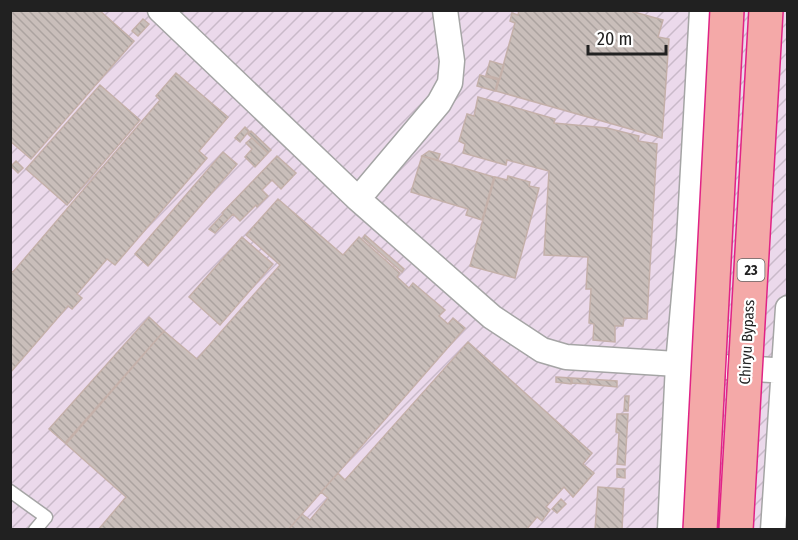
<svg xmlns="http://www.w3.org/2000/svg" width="798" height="540" font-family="'Fira Sans Condensed',sans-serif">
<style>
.industrial{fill:url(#industrial-furrows)}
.building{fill:url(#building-back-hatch);stroke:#c4b0a9;stroke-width:1.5}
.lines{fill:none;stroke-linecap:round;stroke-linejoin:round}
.service-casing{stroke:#a5a5a5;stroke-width:15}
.minor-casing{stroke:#a5a5a5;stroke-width:27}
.tertiary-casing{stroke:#a5a5a5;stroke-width:33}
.service{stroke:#fff;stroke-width:12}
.minor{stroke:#fff;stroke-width:24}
.tertiary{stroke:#fff;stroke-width:30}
.trunk-bridge-casing{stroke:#e02386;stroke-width:36;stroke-linecap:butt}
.trunk-bridge{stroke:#f4a9a8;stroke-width:33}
.labels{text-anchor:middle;stroke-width:4.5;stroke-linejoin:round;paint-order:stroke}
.shield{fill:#fff;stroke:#646464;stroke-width:1.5}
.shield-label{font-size:14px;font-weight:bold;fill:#212121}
.street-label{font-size:15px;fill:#212121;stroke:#fff}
</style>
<defs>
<pattern id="industrial-furrows" width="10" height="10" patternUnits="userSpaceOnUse" patternTransform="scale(1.5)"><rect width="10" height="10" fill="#ebd9eb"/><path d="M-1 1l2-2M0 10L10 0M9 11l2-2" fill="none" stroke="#c9bac9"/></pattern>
<pattern id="building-back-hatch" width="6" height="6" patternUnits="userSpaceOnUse" patternTransform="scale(1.5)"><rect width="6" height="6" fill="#c9beba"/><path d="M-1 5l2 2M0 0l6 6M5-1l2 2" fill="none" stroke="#aca3a0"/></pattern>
</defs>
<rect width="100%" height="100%" fill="#f1ece7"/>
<!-- industrial -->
<path class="industrial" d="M11 11H787V529H11Z"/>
<!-- building -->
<path class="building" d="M10 10H99L134 41 31 159 10 141Z
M519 10H627L663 20 658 37 669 39 662 138 496 91 515 23 510 21 512 13 518 15Z
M143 19 149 24 138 36 132 31Z
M490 61 504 65 500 79 486 75Z
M176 73 228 117 199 151 207 158 115 265 107 259 77 294 82 298 72 309 68 306 10 373V271L13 272 160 100 156 96Z
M480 75 498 80 495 91 477 86Z
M100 85 140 120 67 205 26 169Z
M478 97 555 119 554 123 607 128 639 136 638 141 657 144 647 319 624 318 623 326H615V342L593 340 594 324 589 323 591 289H586L588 257 544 255 549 171 507 160 506 165 463 153 465 144 459 141 467 114 474 116Z
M245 127 249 131 240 142 235 138Z
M251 131 271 150 268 153 248 134Z
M252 138 268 153 255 167 245 157 252 149 246 143Z
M429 151 440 154 438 160 422 156Z
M223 152 237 164 148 266 135 254Z
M277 156 296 173 281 189 272 180 262 190 268 196 257 207 256 205 240 221 233 214 215 233 209 229 223 214 222 213Z
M422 156 494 177 482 220 466 215 468 209 411 192Z
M16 161 23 168 18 173 11 166Z
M508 176 530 182 529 186 539 188 515 278 470 266 495 177 507 180Z
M278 199 343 255 359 237 400 273 397 277 409 288 413 283 445 310 439 316 448 324 453 318 465 328 288 530H98L126 497 66 444 164 331 197 359 280 265 246 235Z
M365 235 404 269 402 272 363 238Z
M242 237 273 264 220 325 189 297Z
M149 317 164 331 65 443 49 429Z
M468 342 592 453 583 464 594 473 573 497 564 487 546 507 550 510 542 521 537 517 526 530H288L302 514 310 520 328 498 321 492 338 473 345 480Z
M556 377 571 378V384L556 382Z
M572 378 588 379 587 384 572 383Z
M589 379 617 381V387L588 384Z
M625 396H629L628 411H624Z
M617 414H628L625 465 617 464 619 433 616 432Z
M617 469H625V478L617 477Z
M598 487 624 489 622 530H595Z
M561 499 566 504 557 513 552 509Z"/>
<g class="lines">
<defs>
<path id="service" d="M10 491 46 517 35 530"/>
<path id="minor" d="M160 10 358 199 492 317 542 350 566 357 788 371
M358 199 439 103 450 83 452 61 445 10
M773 530 788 308"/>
<path id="tertiary" d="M673 530 681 364 692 240 705 10"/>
</defs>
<!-- service casing -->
<use href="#service" class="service-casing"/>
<!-- minor casing -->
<use href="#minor" class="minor-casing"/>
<!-- tertiary casing -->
<use href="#tertiary" class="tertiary-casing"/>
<!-- service -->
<use href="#service" class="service"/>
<!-- minor -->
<use href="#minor" class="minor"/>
<!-- tertiary -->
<use href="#tertiary" class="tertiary"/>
<defs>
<path id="trunk-bridge" d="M700 530 727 10
M736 530 766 10"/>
</defs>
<!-- trunk-bridge casing -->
<use href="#trunk-bridge" class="trunk-bridge-casing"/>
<!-- trunk-bridge -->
<use href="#trunk-bridge" class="trunk-bridge"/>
</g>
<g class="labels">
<!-- shield labels -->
<rect class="shield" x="737.5" y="259" width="27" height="22" rx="4.5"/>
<g class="shield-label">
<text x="751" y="275">23</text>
</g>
<!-- street labels -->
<g class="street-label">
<text transform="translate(747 342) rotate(-87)" y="5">Chiryu Bypass</text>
</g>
</g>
<!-- border -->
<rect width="798" height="540" fill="none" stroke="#212121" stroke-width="24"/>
<!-- scale -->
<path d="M588 45v9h78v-9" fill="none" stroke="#212121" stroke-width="3"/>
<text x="597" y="45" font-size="18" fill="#212121" stroke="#ffffff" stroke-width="4.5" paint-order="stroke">20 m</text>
</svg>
